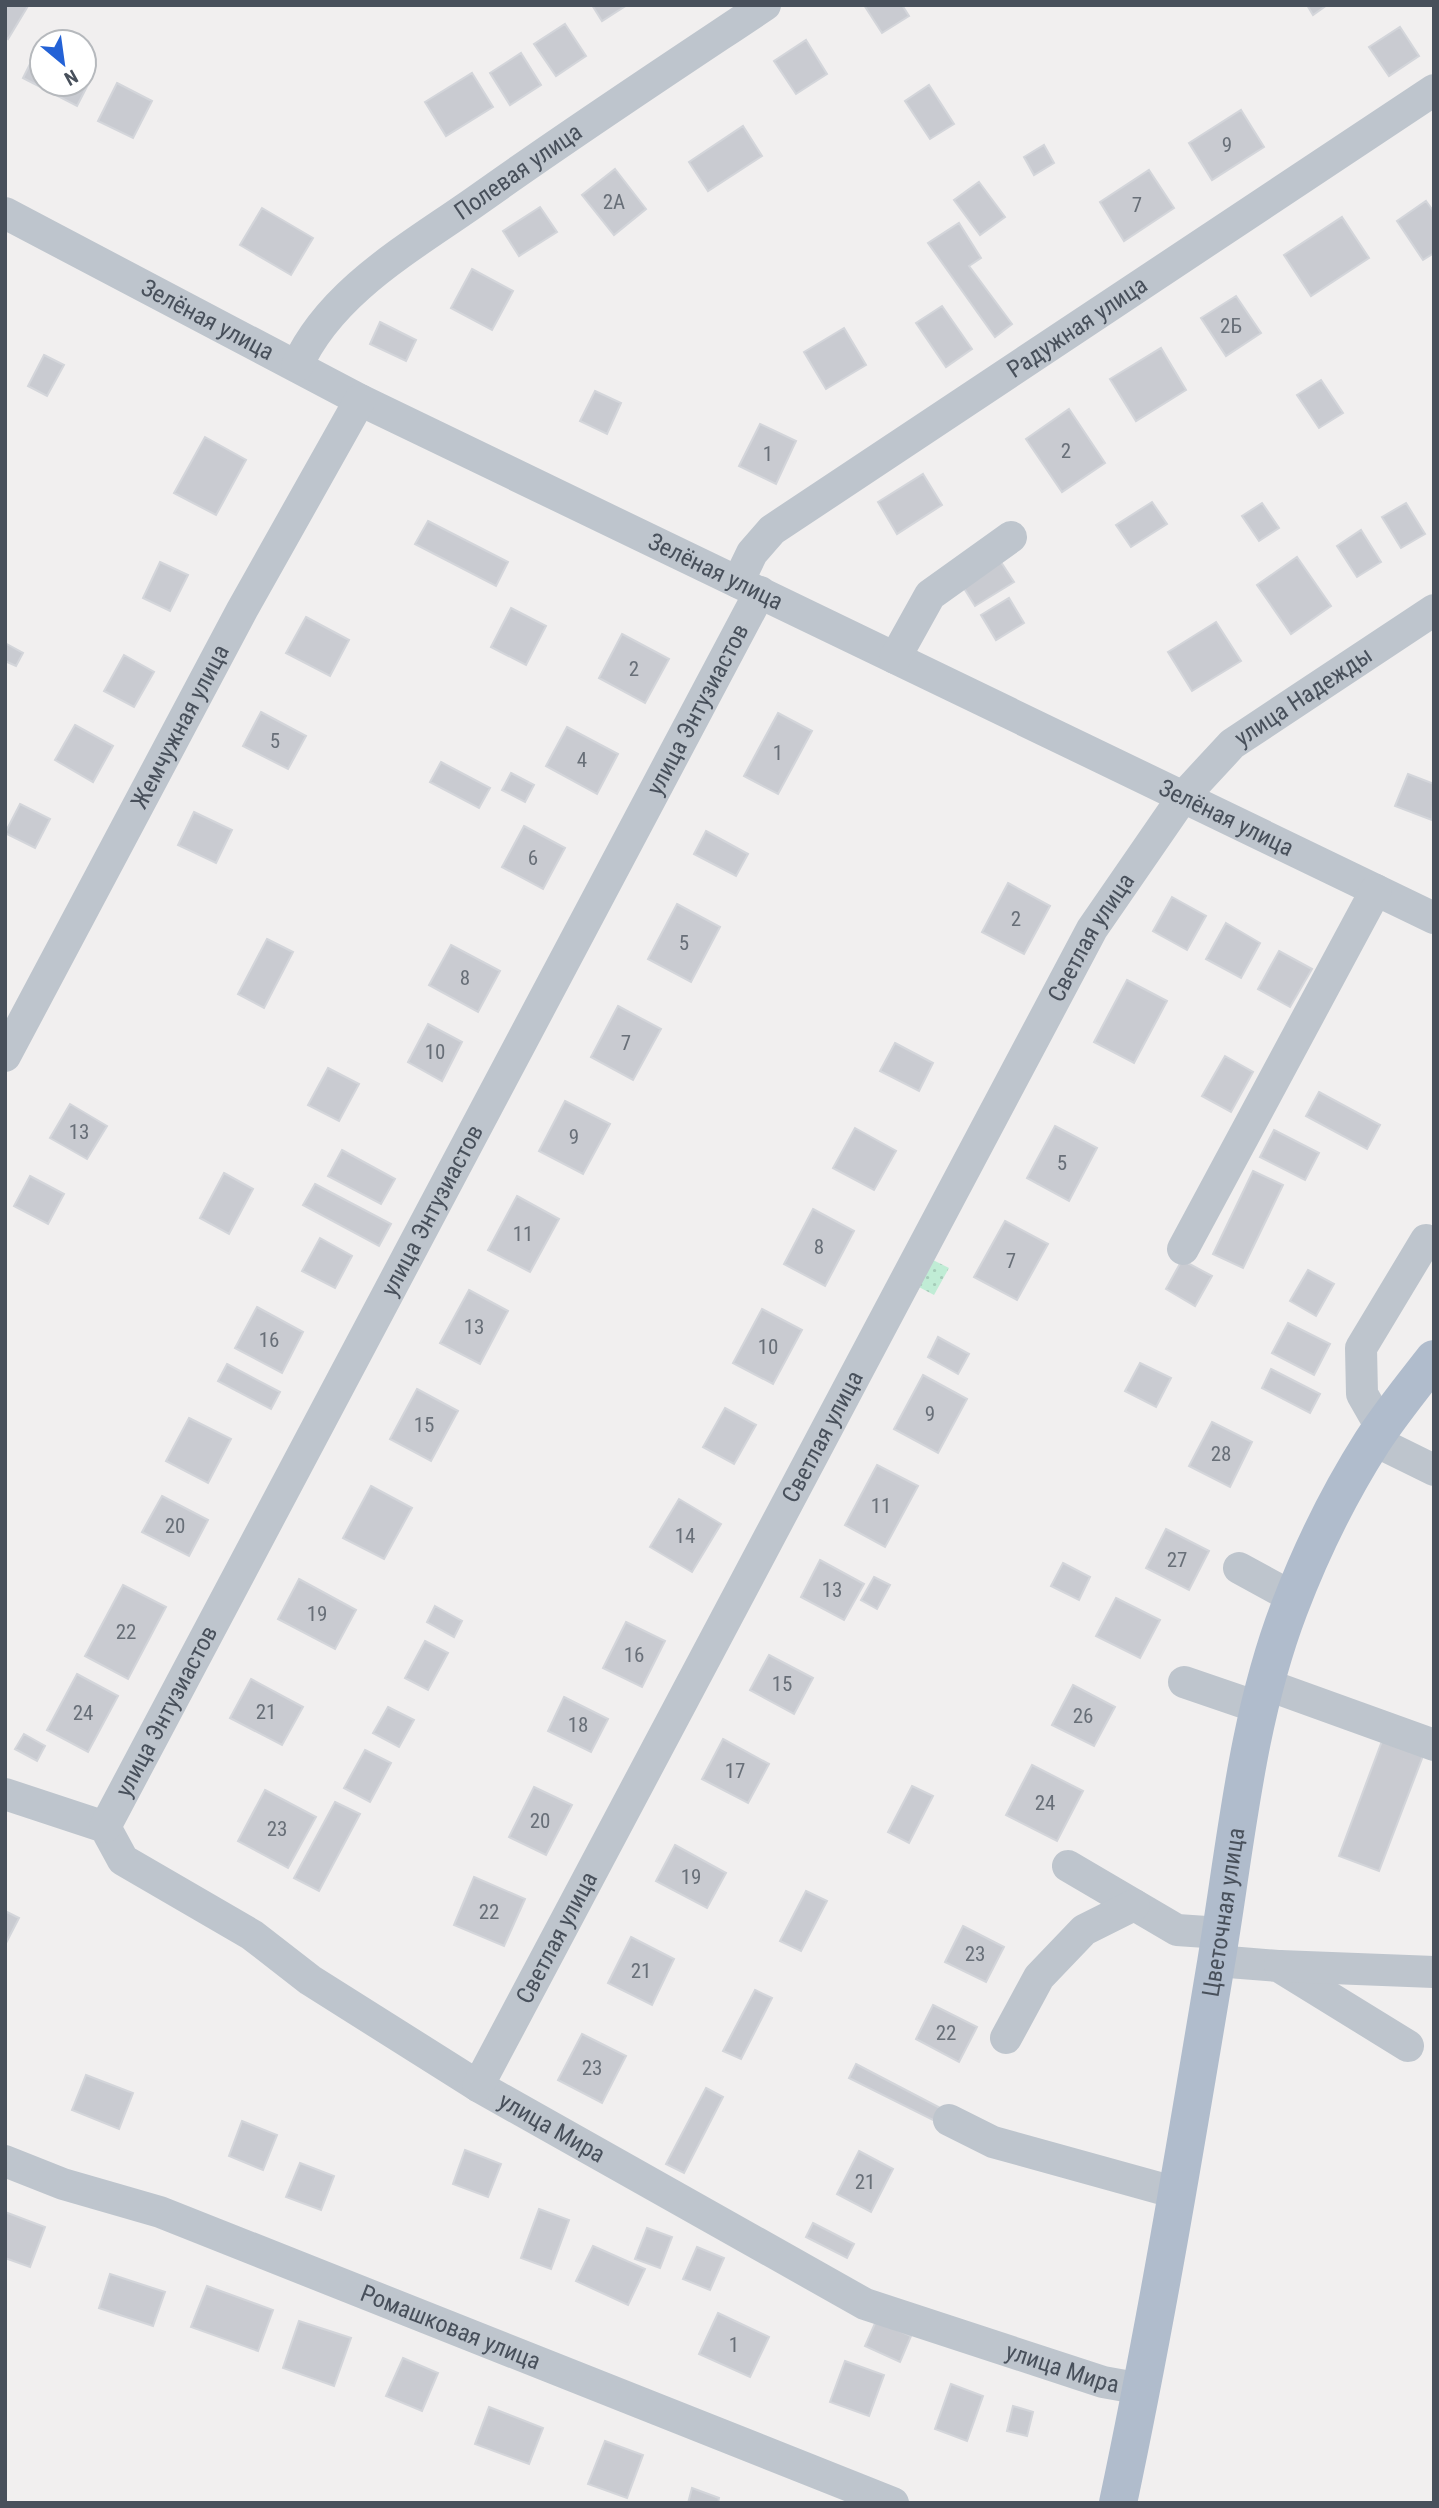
<svg xmlns="http://www.w3.org/2000/svg" width="1439" height="2508" font-family="'Roboto Condensed',sans-serif">
<style>
.park{fill:url(#park-dots)}
.building{fill:#c9cbd1;stroke:#d3d5da;stroke-width:2}
.lines{fill:none;stroke-linecap:round;stroke-linejoin:round}
.minor{stroke:#bec5cd;stroke-width:32}
.major{stroke:#b0bccc;stroke-width:38}
.labels{text-anchor:middle;stroke-width:5;stroke-linejoin:round;paint-order:stroke}
.number-label{font-size:21px;fill:#686f78}
.street-label{font-size:24px;fill:#48505b;stroke:#fff}
</style>
<defs>
<pattern id="park-dots" width="8" height="8" patternUnits="userSpaceOnUse" patternTransform="scale(1.75)"><rect width="8" height="8" fill="#c0ecd5"/><path d="M2 2h.1M6 6h.1" fill="none" stroke="#a6ccb9" stroke-width="1.8" stroke-linecap="round"/></pattern>
</defs>
<rect width="100%" height="100%" fill="#f1efef"/>
<!-- park -->
<path class="park" d="M931 1259 949 1268 934 1295 917 1286Z"/>
<!-- building -->
<path class="building" d="M5 5 28 6 8 39 5 37Z
M592 5H627L602 21Z
M864 5H902L909 16 882 33Z
M1307 5H1327L1313 15Z
M565 24 586 56 556 76 534 44Z
M1400 27 1419 56 1389 76 1369 47Z
M806 40 827 74 796 94 774 61Z
M39 46 42 48V84H84V70L93 75 77 106 23 78Z
M521 53 541 85 510 105 490 73Z
M472 73 493 107 446 136 425 102Z
M117 83 152 101 133 138 98 121Z
M929 85 954 124 930 139 905 101Z
M1241 110 1264 147 1212 180 1189 143Z
M743 126 762 156 708 191 689 162Z
M1044 145 1054 163 1034 175 1024 157Z
M615 169 646 209 614 235 582 195Z
M1149 170 1174 208 1124 241 1100 202Z
M979 182 1005 217 980 235 954 200Z
M1426 201 1434 212V253L1423 260 1397 221Z
M540 207 557 232 519 256 503 231Z
M262 208 313 238 291 275 240 245Z
M1342 217 1369 258 1311 296 1284 255Z
M959 223 981 258 969 266 1012 324 995 337 928 243Z
M472 269 513 291 492 330 451 308Z
M1236 296 1261 333 1226 356 1201 318Z
M942 306 972 349 946 367 916 323Z
M380 322 416 340 406 361 370 344Z
M844 328 866 365 826 389 804 352Z
M1161 348 1186 390 1136 421 1110 379Z
M44 355 64 365 47 396 28 386Z
M1321 380 1343 413 1319 428 1297 395Z
M595 391 621 403 607 434 580 421Z
M1069 409 1105 463 1062 492 1026 439Z
M760 424 796 441 776 484 739 466Z
M205 437 246 460 216 515 174 493Z
M923 474 942 505 897 534 878 502Z
M1152 502 1167 524 1131 547 1116 525Z
M1262 503 1279 528 1259 541 1242 516Z
M1406 503 1425 534 1401 548 1382 517Z
M428 521 508 562 496 586 415 544Z
M1361 530 1381 562 1357 577 1337 546Z
M995 553 1014 582 975 606 957 577Z
M1297 557 1331 606 1291 634 1257 585Z
M160 562 188 575 170 611 143 598Z
M1009 598 1024 623 996 640 981 615Z
M511 608 546 626 526 665 491 647Z
M306 617 349 640 330 676 286 653Z
M1216 622 1241 661 1192 691 1168 652Z
M622 634 669 659 645 703 599 678Z
M5 643 23 653 16 666 5 661Z
M124 655 154 672 134 707 104 691Z
M261 712 306 736 288 769 243 746Z
M778 713 812 731 778 794 744 776Z
M75 725 113 746 93 782 55 760Z
M567 727 618 754 597 794 546 766Z
M441 762 490 788 479 808 430 782Z
M511 773 534 785 525 802 502 790Z
M1408 774 1434 784 1432 820 1395 806Z
M20 804 50 819 35 848 5 833Z
M194 812 232 830 216 863 178 845Z
M524 826 565 848 543 889 502 867Z
M706 831 748 854 736 876 694 854Z
M1008 883 1050 906 1024 954 982 932Z
M1172 897 1206 916 1187 950 1153 931Z
M677 904 720 927 691 982 648 959Z
M1226 923 1260 943 1241 978 1206 959Z
M267 939 293 952 264 1008 238 994Z
M451 945 500 971 478 1012 429 985Z
M1279 951 1312 969 1290 1007 1258 989Z
M1127 980 1167 1001 1134 1063 1094 1042Z
M618 1006 661 1029 633 1080 591 1057Z
M428 1024 462 1042 442 1081 408 1062Z
M895 1043 933 1063 919 1091 880 1071Z
M1225 1056 1253 1072 1231 1112 1202 1096Z
M328 1068 359 1084 339 1121 308 1105Z
M1319 1092 1380 1125 1367 1149 1306 1116Z
M565 1101 610 1124 583 1174 539 1151Z
M70 1104 107 1126 87 1159 50 1138Z
M1055 1126 1097 1148 1069 1201 1027 1178Z
M855 1128 896 1151 874 1190 833 1168Z
M1274 1130 1319 1153 1305 1180 1260 1157Z
M342 1150 395 1179 381 1204 328 1176Z
M1253 1171 1283 1185 1243 1268 1213 1254Z
M224 1173 253 1189 229 1234 200 1218Z
M30 1176 64 1194 48 1224 14 1206Z
M315 1184 391 1224 379 1246 303 1205Z
M517 1196 559 1219 530 1272 488 1250Z
M813 1209 854 1231 825 1286 784 1264Z
M1005 1221 1048 1244 1017 1300 974 1277Z
M320 1238 352 1256 335 1288 302 1271Z
M1182 1260 1212 1276 1195 1306 1166 1289Z
M1308 1270 1334 1284 1316 1316 1290 1301Z
M469 1290 508 1311 480 1364 440 1343Z
M257 1307 303 1332 282 1373 235 1348Z
M762 1309 802 1330 773 1384 733 1363Z
M1288 1323 1330 1344 1314 1375 1272 1353Z
M938 1337 969 1354 958 1374 928 1357Z
M1140 1363 1171 1378 1156 1407 1125 1391Z
M227 1364 280 1392 271 1409 218 1381Z
M1271 1369 1320 1394 1310 1413 1262 1388Z
M923 1375 967 1399 938 1453 894 1429Z
M417 1389 458 1411 431 1461 390 1439Z
M725 1408 756 1425 734 1464 703 1447Z
M189 1418 231 1439 208 1483 166 1461Z
M1212 1422 1252 1442 1230 1487 1189 1466Z
M877 1465 918 1486 885 1547 845 1525Z
M371 1486 412 1508 384 1559 343 1538Z
M162 1496 208 1520 189 1556 142 1532Z
M679 1499 721 1524 692 1572 650 1547Z
M1166 1529 1209 1551 1189 1590 1146 1568Z
M820 1560 864 1584 844 1620 801 1597Z
M1063 1563 1090 1577 1079 1600 1051 1586Z
M874 1577 890 1585 877 1609 861 1600Z
M299 1579 356 1610 335 1649 278 1619Z
M123 1585 166 1607 128 1679 85 1656Z
M1116 1598 1160 1620 1140 1658 1096 1636Z
M435 1606 462 1621 454 1637 427 1622Z
M626 1622 665 1641 642 1687 603 1668Z
M425 1641 448 1653 428 1690 405 1678Z
M769 1655 813 1678 794 1714 750 1690Z
M77 1674 118 1696 88 1752 47 1730Z
M251 1679 303 1707 282 1745 230 1718Z
M1073 1685 1115 1707 1094 1746 1052 1725Z
M564 1697 608 1719 591 1752 548 1731Z
M388 1707 414 1720 399 1747 373 1733Z
M1385 1733 1426 1748 1379 1871 1339 1856Z
M24 1734 45 1746 37 1761 15 1749Z
M723 1739 769 1764 748 1803 702 1779Z
M365 1750 391 1763 370 1802 344 1788Z
M1032 1765 1083 1791 1057 1841 1006 1815Z
M912 1786 933 1796 909 1843 888 1832Z
M534 1787 572 1805 546 1855 509 1837Z
M265 1790 316 1817 288 1868 238 1841Z
M335 1802 360 1814 319 1891 294 1878Z
M675 1845 726 1873 707 1908 656 1881Z
M474 1877 525 1899 504 1946 454 1925Z
M806 1891 827 1901 801 1951 780 1941Z
M5 1911 19 1918 5 1945Z
M963 1926 1004 1947 986 1982 945 1962Z
M631 1937 674 1959 652 2005 608 1983Z
M755 1990 772 1998 741 2059 723 2051Z
M933 2005 977 2027 959 2062 916 2039Z
M582 2034 626 2056 602 2103 558 2080Z
M856 2064 944 2110 937 2122 849 2078Z
M86 2075 133 2093 119 2129 72 2110Z
M706 2088 723 2097 684 2173 666 2164Z
M242 2121 277 2135 263 2170 229 2156Z
M465 2150 501 2164 488 2197 453 2184Z
M859 2151 893 2169 871 2212 837 2194Z
M300 2163 334 2176 321 2210 286 2197Z
M539 2209 569 2220 551 2269 521 2258Z
M5 2212 45 2227 30 2267 5 2258Z
M813 2223 854 2244 847 2258 806 2237Z
M647 2228 672 2237 660 2268 635 2259Z
M593 2246 645 2269 628 2305 576 2281Z
M697 2247 724 2258 710 2290 683 2279Z
M110 2274 165 2292 153 2326 99 2308Z
M207 2286 273 2310 258 2351 191 2327Z
M718 2313 769 2337 750 2377 699 2354Z
M299 2321 351 2338 334 2386 283 2368Z
M876 2321 911 2336 900 2362 865 2346Z
M403 2358 438 2373 422 2411 386 2396Z
M845 2361 884 2375 869 2416 830 2402Z
M951 2384 983 2396 967 2441 935 2429Z
M1013 2406 1033 2412 1027 2436 1007 2431Z
M489 2407 543 2428 529 2464 475 2444Z
M605 2441 643 2455 627 2498 588 2484Z
M692 2488 719 2498 718 2503H688Z"/>
<g class="lines">
<!-- minor -->
<g class="minor">
<path id="s1" d="M5 213 360 400 1434 918"/>
<path id="s2" d="M297 366C331 290 413 246 479 199 573 132 669 69 765 5"/>
<path id="s3" d="M738 582 752 553 772 530 1434 90"/>
<path d="M895 658 930 595 1011 537"/>
<path id="s4" d="M5 1056 242 610 360 400"/>
<path d="M1183 1249 1376 890"/>
<path d="M1382 1429 1362 1394 1361 1348 1426 1240"/>
<path d="M1373 1440 1434 1470"/>
<path d="M1239 1568 1294 1598"/>
<path d="M1184 1682 1260 1708"/>
<path d="M1265 1684 1434 1745"/>
<path id="s5" d="M5 1794 105 1827 123 1860 252 1935 310 1980 478 2086 865 2304 1103 2382 1142 2389"/>
<path id="s6" d="M105 1827 760 592"/>
<path d="M1068 1866 1177 1930 1221 1933"/>
<path d="M1216 1961 1278 1966 1408 2046"/>
<path d="M1280 1966 1434 1972"/>
<path d="M1006 2038 1039 1977 1084 1930 1134 1905"/>
<path id="s7" d="M478 2086 1092 929 1183 797 1232 744 1434 610"/>
<path d="M949 2120 993 2142 1177 2193"/>
<path id="s8" d="M5 2161 63 2184 160 2212 893 2503"/>
</g>
<!-- major -->
<path class="major" id="s9" d="M1118 2503C1156 2324 1186 2143 1216 1963 1236 1844 1246 1722 1289 1609 1311 1551 1339 1494 1372 1442 1391 1413 1413 1386 1434 1359"/>
</g>
<g class="labels">
<!-- number labels -->
<g class="number-label">
<text x="1227" y="152">9</text>
<text x="614" y="209">2А</text>
<text x="1137" y="212">7</text>
<text x="1231" y="333">2Б</text>
<text x="1066" y="458">2</text>
<text x="768" y="461">1</text>
<text x="634" y="676">2</text>
<text x="275" y="748">5</text>
<text x="778" y="760">1</text>
<text x="582" y="767">4</text>
<text x="533" y="865">6</text>
<text x="1016" y="926">2</text>
<text x="684" y="950">5</text>
<text x="465" y="985">8</text>
<text x="626" y="1050">7</text>
<text x="435" y="1059">10</text>
<text x="79" y="1139">13</text>
<text x="574" y="1144">9</text>
<text x="1062" y="1170">5</text>
<text x="523" y="1241">11</text>
<text x="819" y="1254">8</text>
<text x="1011" y="1268">7</text>
<text x="474" y="1334">13</text>
<text x="269" y="1347">16</text>
<text x="768" y="1354">10</text>
<text x="930" y="1421">9</text>
<text x="424" y="1432">15</text>
<text x="1221" y="1461">28</text>
<text x="881" y="1513">11</text>
<text x="175" y="1533">20</text>
<text x="685" y="1543">14</text>
<text x="1177" y="1567">27</text>
<text x="832" y="1597">13</text>
<text x="317" y="1621">19</text>
<text x="126" y="1639">22</text>
<text x="634" y="1662">16</text>
<text x="782" y="1691">15</text>
<text x="266" y="1719">21</text>
<text x="83" y="1720">24</text>
<text x="1083" y="1723">26</text>
<text x="578" y="1732">18</text>
<text x="735" y="1778">17</text>
<text x="1045" y="1810">24</text>
<text x="540" y="1828">20</text>
<text x="277" y="1836">23</text>
<text x="691" y="1884">19</text>
<text x="489" y="1919">22</text>
<text x="975" y="1961">23</text>
<text x="641" y="1978">21</text>
<text x="946" y="2040">22</text>
<text x="592" y="2075">23</text>
<text x="865" y="2189">21</text>
<text x="734" y="2352">1</text>
</g>
<!-- street labels -->
<g class="street-label">
<text dy="8" stroke="none"><textPath href="#s2" startOffset="298">Полевая улица</textPath></text>
<text dy="8" stroke="none"><textPath href="#s1" startOffset="229">Зелёная улица</textPath></text>
<text dy="8" stroke="none"><textPath href="#s3" startOffset="429">Радужная улица</textPath></text>
<text dy="8" stroke="none"><textPath href="#s1" startOffset="796">Зелёная улица</textPath></text>
<text dy="8" stroke="none"><textPath href="#s7" startOffset="1628">улица Надежды</textPath></text>
<text dy="8" stroke="none"><textPath href="#s6" startOffset="1265">улица Энтузиастов</textPath></text>
<text dy="8" stroke="none"><textPath href="#s4" startOffset="373">Жемчужная улица</textPath></text>
<text dy="8" stroke="none"><textPath href="#s1" startOffset="1363">Зелёная улица</textPath></text>
<text dy="8" stroke="none"><textPath href="#s7" startOffset="1302">Светлая улица</textPath></text>
<text dy="8" stroke="none"><textPath href="#s6" startOffset="698">улица Энтузиастов</textPath></text>
<text dy="8" stroke="none"><textPath href="#s7" startOffset="735">Светлая улица</textPath></text>
<text dy="8" stroke="none"><textPath href="#s6" startOffset="131">улица Энтузиастов</textPath></text>
<text dy="8" stroke="none"><textPath href="#s9" startOffset="600">Цветочная улица</textPath></text>
<text dy="8" stroke="none"><textPath href="#s7" startOffset="168">Светлая улица</textPath></text>
<text dy="8" stroke="none"><textPath href="#s5" startOffset="649">улица Мира</textPath></text>
<text dy="8" stroke="none"><textPath href="#s8" startOffset="476">Ромашковая улица</textPath></text>
<text dy="8" stroke="none"><textPath href="#s5" startOffset="1216">улица Мира</textPath></text>
</g>
</g>
<!-- border -->
<rect width="1439" height="2508" fill="none" stroke="#48505b" stroke-width="14"/>
<!-- north arrow -->
<g transform="translate(63 63) rotate(151)"><circle r="33" fill="#ffffff" stroke="#b6b9bd" stroke-width="2"/>
<path d="M0-5L12 26L0 18L-12 26Z" fill="#2462d6"/>
<text y="-10" font-size="19" font-weight="bold" text-anchor="middle" fill="#48505b">N</text>
</g>
</svg>
